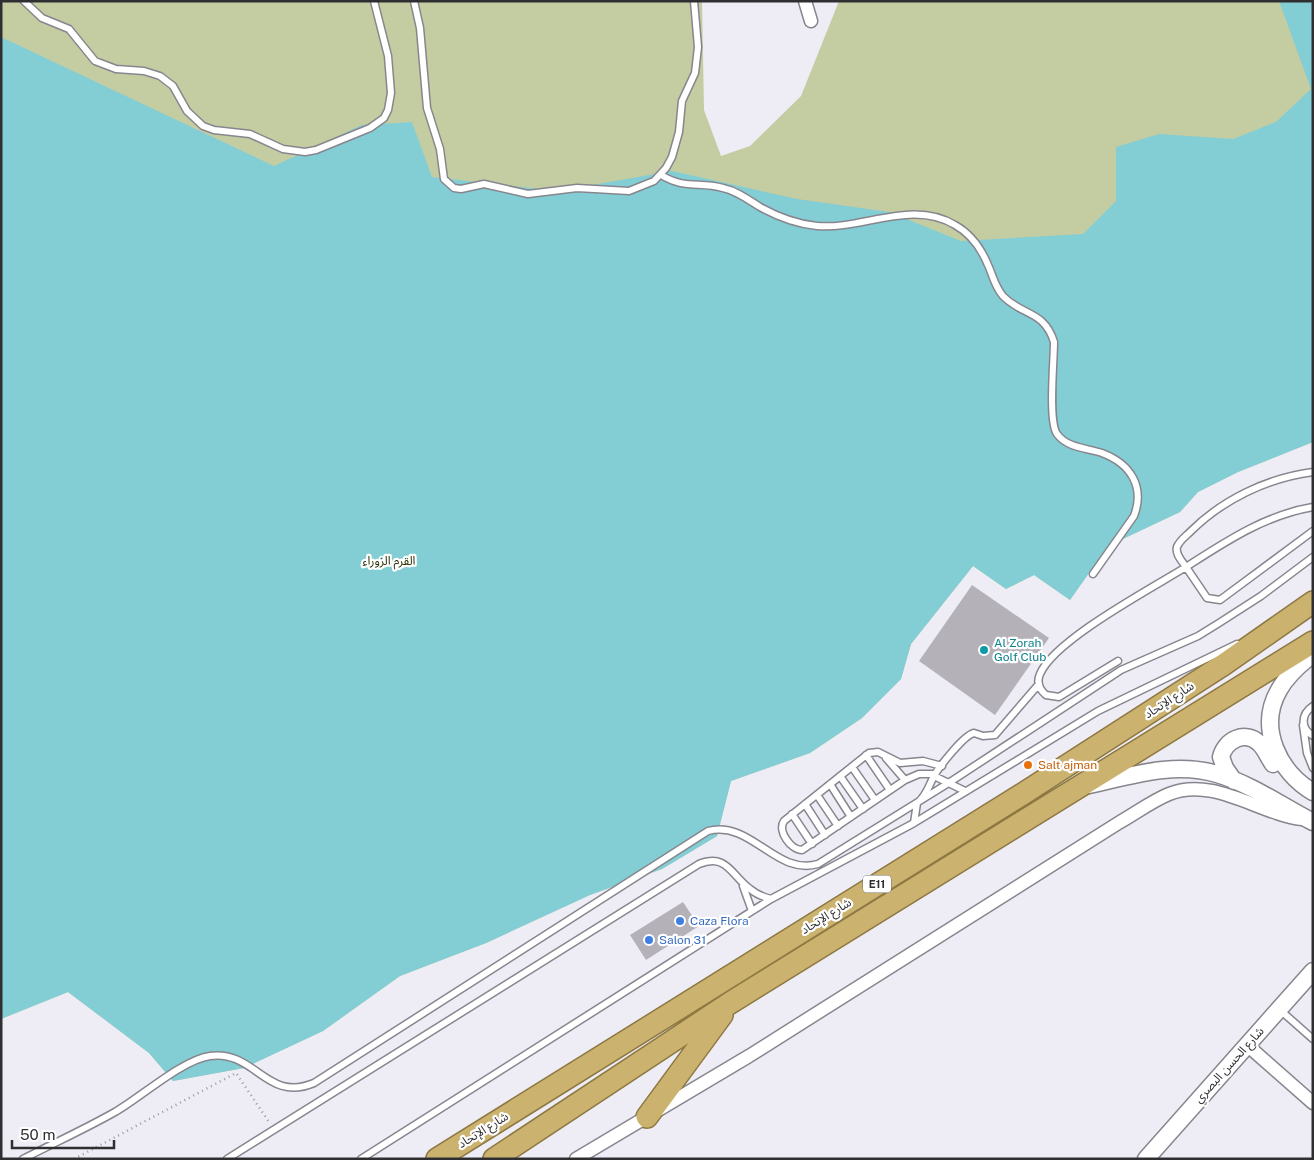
<svg xmlns="http://www.w3.org/2000/svg" width="1314" height="1160" font-family="'Public Sans','Noto Sans Arabic',sans-serif">
<style>
.green{fill:#c4cca1}
.water{fill:#83ced5}
.building{fill:#b4b1b9}
.lines{fill:none;stroke-linecap:round;stroke-linejoin:round}
.service-casing{stroke:#87868e;stroke-width:9}
.minor-casing{stroke:#87868e;stroke-width:15}
.tertiary-casing{stroke:#87868e;stroke-width:19}
.trunk-casing{stroke:#8d7842;stroke-width:24}
.path{stroke:#9b9aa1;stroke-width:2.5;stroke-dasharray:1 4;stroke-linecap:butt}
.service{stroke:#fff;stroke-width:6}
.minor{stroke:#fff;stroke-width:12}
.tertiary{stroke:#fff;stroke-width:16}
.trunk{stroke:#ccb26f;stroke-width:21}
.culture-dot{fill:#0f9aa8;stroke:#fff;stroke-width:2}
.food-dot{fill:#e8710a;stroke:#fff;stroke-width:2}
.shop-dot{fill:#3f7fe0;stroke:#fff;stroke-width:2}
.labels{text-anchor:middle;stroke-width:4.5;stroke-linejoin:round;paint-order:stroke}
.shield{fill:#fff;stroke:#6d6d70;stroke-width:1}
.shield-label{font-size:11px;font-weight:bold;fill:#2f2f32}
.park-label{font-size:12px;fill:#2a2f03;stroke:#fff}
.culture-label{font-size:12px;fill:#0d838f;stroke:#fff;text-anchor:start}
.street-label{font-size:12px;fill:#2f2f32;stroke:#fff}
.food-label{font-size:12px;fill:#c56008;stroke:#fff;text-anchor:start}
.shop-label{font-size:12px;fill:#366cbe;stroke:#fff;text-anchor:start}
</style>
<rect width="100%" height="100%" fill="#eeedf6"/>
<!-- green -->
<path class="green" d="M1 1H702L704 110 721 156 750 146 801 96 839 1H1313V442L1238 472 1198 492 1180 512 1108 546 1070 600 1034 575 1006 589 973 566 911 644 901 679 862 718 810 753 731 781 717 836 662 869 590 895 486 943 400 976 323 1031 244 1068 173 1081 149 1053 68 992 1 1019Z"/>
<!-- water -->
<path class="water" d="M1279 1H1313V442L1238 472 1198 492 1180 512 1108 546 1070 600 1034 575 1006 589 973 566 911 644 901 679 862 718 810 753 731 781 717 836 662 869 590 895 486 943 400 976 323 1031 244 1068 173 1081 149 1053 68 992 1 1019V37L274 166 362 125 412 122 432 177 558 191 672 171 797 199 889 212 961 241 1083 234 1116 201V147L1159 134 1233 139 1276 122 1311 89Z"/>
<!-- building -->
<path class="building" d="M972 585 1049 638 995 715 919 661Z
M683 902 699 926 646 960 630 935Z"/>
<g class="lines">
<defs>
<path id="service" d="M24 1 42 18 69 29 95 61 116 69 144 71 160 76 173 86 187 111 203 126 214 130 250 134 283 149 305 152 316 150 370 128 384 118 388 110 391 93 388 56 374 1
M414 1 420 28 427 108 440 149 444 179 454 188 461 189 484 184 528 194 577 188 629 191 654 181 666 168 672 157 679 132 682 101 695 73 698 47 694 1
M661 175C686 190 699 181 723 188 737 191 749 200 760 207 778 217 797 224 817 226 863 230 912 199 955 225 971 234 981 248 988 265 993 276 995 287 1003 296 1022 316 1044 310 1054 342 1054 361 1048 421 1057 434 1067 448 1087 448 1102 453 1131 464 1145 487 1134 516L1093 574
M1313 507C1265 515 1225 542 1186 567L1207 598 1220 600 1313 531
M1118 661 1059 697 1046 695C1040 690 1036 683 1040 674 1054 640 1152 588 1186 567 1182 561 1175 554 1177 547 1179 541 1186 536 1190 532 1222 500 1267 478 1313 472
M1313 706C1301 714 1300 728 1313 736
M1303 725 1307 753 1313 768
M866 755 890 790
M886 758 905 780
M852 767 875 800
M935 774H919L905 780 802 850C791 850 777 831 784 821L869 753 878 752 900 763 923 761 942 766
M840 776 863 809
M934 776 965 791
M830 784 851 817
M817 795 838 826
M805 804 825 835
M792 814 812 844
M914 823 917 803C926 797 929 785 934 776 939 767 964 735 974 733L983 736 995 735 1039 684
M743 886 752 911
M1280 1010 1313 1039
M23 1159C54 1143 85 1129 115 1112 141 1097 182 1060 210 1056 256 1050 266 1103 314 1083L708 831C752 820 775 876 818 864L947 784 1121 670 1198 636 1219 623 1261 596 1313 557
M227 1159 699 864C727 853 731 875 750 889 756 894 763 897 771 899
M361 1159 771 899 914 823 1098 711 1237 644"/>
<path id="minor" d="M805 1 811 21
M1247 1045 1313 1103
M576 1159 749 1056 1120 822C1136 813 1152 801 1169 794 1214 776 1259 814 1302 819"/>
<path id="tertiary" d="M1313 654C1300 664 1287 675 1279 690 1257 728 1279 772 1313 792
M1234 781 1225 768 1221 757C1225 740 1245 730 1259 743 1265 748 1268 757 1273 764
M1089 785C1130 776 1175 761 1217 774 1251 784 1282 806 1313 822
M1146 1159 1313 971"/>
<path id="trunk" d="M647 1117 722 1015
M437 1159 1021 795 1223 665 1313 602
M494 1159 730 1003 1313 642"/>
</defs>
<!-- service casing -->
<use href="#service" class="service-casing"/>
<!-- minor casing -->
<use href="#minor" class="minor-casing"/>
<!-- tertiary casing -->
<use href="#tertiary" class="tertiary-casing"/>
<!-- trunk casing -->
<use href="#trunk" class="trunk-casing"/>
<!-- path -->
<path class="path" d="M74 1159 236 1073 269 1122"/>
<!-- service -->
<use href="#service" class="service"/>
<!-- minor -->
<use href="#minor" class="minor"/>
<!-- tertiary -->
<use href="#tertiary" class="tertiary"/>
<!-- trunk -->
<use href="#trunk" class="trunk"/>
</g>
<!-- markers -->
<circle class="culture-dot" cx="984" cy="650" r="5"/>
<circle class="food-dot" cx="1028" cy="765" r="5"/>
<g class="shop-dot">
<circle cx="680" cy="921" r="5"/>
<circle cx="649" cy="940" r="5"/>
</g>
<g class="labels">
<!-- shield labels -->
<rect class="shield" x="863" y="875.5" width="28" height="17" rx="4"/>
<g class="shield-label">
<text x="877" y="888">E11</text>
</g>
<!-- park labels -->
<g class="park-label">
<text x="389" y="565">القرم الزوراء</text>
</g>
<!-- culture labels -->
<g class="culture-label">
<text x="994" y="647">Al Zorah<tspan x="994" dy="14">Golf Club</tspan></text>
</g>
<!-- street labels -->
<g class="street-label">
<text transform="translate(1169 700) rotate(-33)" y="4">شارع الإتحاد</text>
<text transform="translate(826 916) rotate(-32)" y="4">شارع الإتحاد</text>
<text transform="translate(1229 1065) rotate(-48)" y="4">شارع الحسن البصري</text>
<text transform="translate(483 1130) rotate(-32)" y="4">شارع الإتحاد</text>
</g>
<!-- food labels -->
<g class="food-label">
<text x="1038" y="769">Salt ajman</text>
</g>
<!-- shop labels -->
<g class="shop-label">
<text x="690" y="925">Caza Flora</text>
<text x="659" y="944">Salon 31</text>
</g>
</g>
<!-- border -->
<rect width="1314" height="1160" fill="none" stroke="#2f2f32" stroke-width="5"/>
<!-- scale -->
<path d="M12 1140v8h102v-8" fill="none" stroke="#2f2f32" stroke-width="2.5"/>
<text x="20" y="1140" font-size="15" fill="#2f2f32" stroke="#ffffff" stroke-width="4" paint-order="stroke">50 m</text>
</svg>
